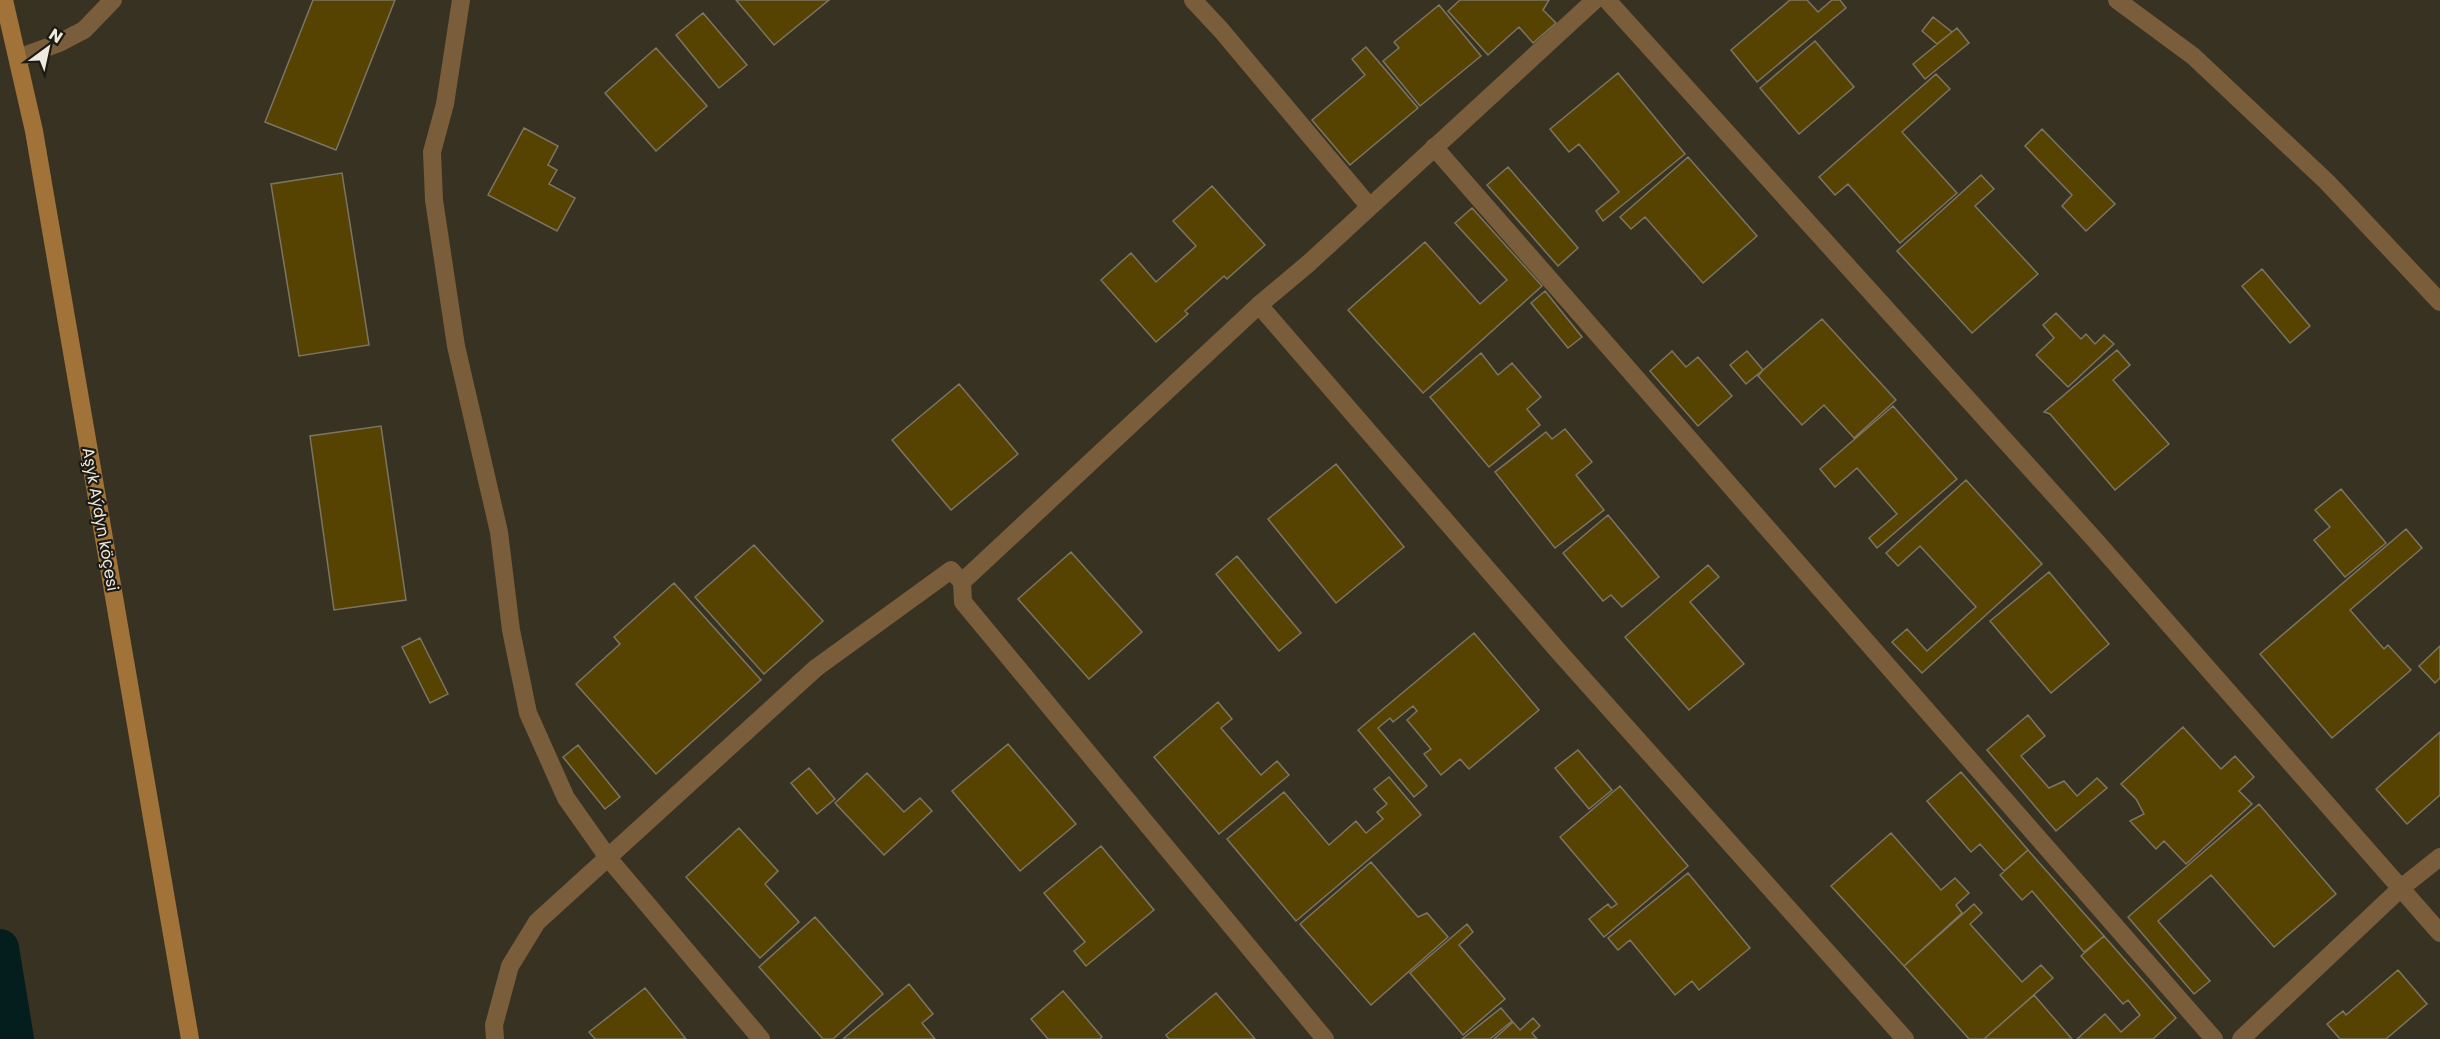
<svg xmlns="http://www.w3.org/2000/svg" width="2440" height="1039" font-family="Poppins,sans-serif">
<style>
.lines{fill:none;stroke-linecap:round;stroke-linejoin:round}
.canal{stroke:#041e1e;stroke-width:38}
.building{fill:#574301;stroke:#7c7563;stroke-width:1.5}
.street{stroke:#7a5d3a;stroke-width:18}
.secondary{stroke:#a17338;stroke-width:18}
.labels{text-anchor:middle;stroke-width:4.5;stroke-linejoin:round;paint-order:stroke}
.street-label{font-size:16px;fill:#eeeae0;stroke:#1d1a13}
</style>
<rect width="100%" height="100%" fill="#383222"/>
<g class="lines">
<!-- canal -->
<path class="canal" d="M0 948 15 1039"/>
</g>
<!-- building -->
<path class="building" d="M313 0H395L336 150 265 122Z
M736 0H829L774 45Z
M1460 0H1549L1543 10 1556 23 1533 43 1519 27 1488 55 1448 11Z
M1790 0H1807L1818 12 1832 0H1840L1846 8 1757 82 1731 50Z
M1439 5 1481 56 1420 106 1383 61 1399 48 1394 42Z
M703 13 747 65 719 88 676 35Z
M1933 17 1952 32 1937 44 1922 31Z
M1957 28 1969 43 1925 79 1913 64Z
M1815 41 1854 87 1799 134 1760 88Z
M1366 47 1418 108 1350 165 1312 120 1365 75 1352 59Z
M656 48 707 106 656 151 605 93Z
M1618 73 1685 154 1603 221 1596 211 1619 192 1579 144 1569 152 1550 129Z
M1936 74 1950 89 1902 132 1957 193 1900 243 1848 184 1835 195 1819 177Z
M524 128 558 146 548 165 557 170 549 184 575 198 557 231 488 195Z
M2042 129 2115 204 2086 231 2062 206 2072 195 2025 146Z
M1688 157 1757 236 1703 283 1645 217 1631 229 1620 217Z
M1508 167 1578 248 1558 266 1487 185Z
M342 173 369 345 299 356 271 184Z
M1981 175 1994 189 1975 206 2038 274 1972 333 1897 251Z
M1212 186 1265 245 1227 279 1224 276 1185 311 1188 314 1156 342 1101 280 1131 253 1156 282 1196 246 1173 221Z
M1472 208 1542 286 1423 393 1348 310 1425 242 1480 304 1507 280 1455 223Z
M2262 269 2310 326 2290 343 2242 286Z
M1545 291 1582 337 1568 348 1531 303Z
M2056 313 2081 339 2086 334 2095 344 2104 335 2114 344 2068 387 2036 355 2054 338 2043 325Z
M1822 319 1896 400 1854 438 1824 405 1802 425 1758 376 1763 370Z
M2117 350 2130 365 2113 380 2169 444 2115 490 2050 414 2044 412Z
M1672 351 1686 367 1698 357 1732 396 1698 426 1650 371Z
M1747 351 1763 370 1746 384 1730 365Z
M1481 353 1498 375 1512 363 1541 397 1527 409 1540 425 1489 467 1430 397Z
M959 384 1018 454 951 510 892 440Z
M1893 406 1957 479 1877 548 1869 538 1897 514 1857 468 1835 487 1820 469Z
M381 426 406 600 334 610 310 436Z
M1565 429 1592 462 1576 475 1604 510 1555 548 1495 472 1546 432 1552 439Z
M1336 464 1404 547 1336 603 1268 519Z
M1966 480 2042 564 1922 673 1892 642 1907 629 1927 651 1976 607 1920 546 1898 566 1886 553Z
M2341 489 2386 543 2345 577 2314 540 2330 527 2315 510Z
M1608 515 1659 577 1622 607 1611 595 1603 601 1563 553Z
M2406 529 2422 548 2350 610 2384 649 2388 645 2411 670 2332 738 2260 654Z
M754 545 823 621 764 674 695 597Z
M1071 552 1142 632 1089 679 1018 599Z
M1237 556 1301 633 1279 651 1216 574Z
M1708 565 1719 577 1690 602 1744 664 1689 710 1625 637Z
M2049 572 2109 644 2051 693 1990 621Z
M674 583 761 680 656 774 576 684 620 644 614 637Z
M1474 633 1539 710 1469 769 1460 759 1441 775 1424 754 1431 749 1407 720 1417 711 1413 706 1393 722 1390 718 1378 728 1427 786 1414 797 1358 730Z
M420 638 448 694 430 703 402 647Z
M2440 646V678L2435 683 2419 666Z
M1218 702 1232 719 1221 728 1261 775 1277 761 1289 775 1219 834 1154 757Z
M2028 715 2045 736 2021 756 2049 788 2064 781 2077 796 2097 778 2107 788 2056 831 1987 750Z
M2183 727 2221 769 2235 756 2254 777 2239 791 2252 804 2186 864 2164 841 2156 849 2130 821 2144 814 2136 799 2121 784Z
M2440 732V795L2407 824 2376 789Z
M1008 744 1076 824 1020 871 952 791Z
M578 745 620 797 605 809 563 757Z
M1578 750 1612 790 1589 809 1555 768Z
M809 768 835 799 817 814 791 783Z
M1961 772 2028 850 2004 871 1980 844 1971 852 1927 801Z
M867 773 904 812 920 798 932 811 884 855 835 803Z
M1389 777 1421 815 1296 921 1227 839 1284 792 1329 845 1356 821 1366 833 1383 819 1377 812 1387 804 1374 789Z
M1620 786 1688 866 1604 937 1589 919 1608 904 1611 908 1617 904 1560 837Z
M2259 804 2336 894 2274 947 2211 875 2158 921 2210 981 2194 994 2128 917Z
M739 828 778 871 765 884 799 922 760 958 686 877Z
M1891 833 1941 890 1955 878 1969 893 1956 905 1962 913 1904 966 1831 886Z
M1101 846 1154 910 1086 966 1074 951 1085 942 1044 893Z
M2028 850 2104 936 2084 952 2032 891 2022 900 2000 875Z
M1371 862 1418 917 1427 913 1448 937 1371 1005 1300 924Z
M1688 873 1750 948 1699 990 1692 981 1675 995 1630 940 1618 950 1608 938Z
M1974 904 1982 913 1970 924 2022 982 2041 965 2053 978 1984 1039H1969L1904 966Z
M815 917 883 994 833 1039H823L759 967Z
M1467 924 1473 932 1459 945 1505 999 1463 1035 1410 973Z
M2104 936 2176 1018 2153 1039H2077L2105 1014 2121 1032 2140 1015 2128 1000 2123 1004 2081 956Z
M2398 970 2427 1004 2386 1039H2340L2327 1024 2343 1011 2346 1015Z
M909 984 933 1014 922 1023 935 1039H843Z
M645 988 686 1039H595L589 1032Z
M1063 991 1102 1037 1100 1039H1048L1031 1019Z
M1216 993 1255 1039H1169L1166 1035Z
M2034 995 2072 1039H1984Z
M1501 1008 1512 1021 1490 1039H1462Z
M1533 1018 1540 1026 1532 1033 1537 1039H1494L1513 1022 1520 1030Z"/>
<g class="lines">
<!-- street -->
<path class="street" d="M461 0 445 104 432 152 434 200 456 346 499 532 511 630 528 713 566 798 609 859 761 1039
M1193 0 1221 30 1369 206
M1607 0 2095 540 2440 933
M2117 0 2193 56 2327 182 2440 302
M18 58 59 43 84 30 113 0
M1434 147 2214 1039
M1259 305 1560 653 1905 1039
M495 1039 494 1025 510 966 537 922 816 668 951 570 962 582
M1325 1039 963 602 962 582 1259 305 1309 263 1595 0
M2241 1039 2401 888 2440 857"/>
<!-- secondary -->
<path class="secondary" d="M4 0 34 131 190 1039"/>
</g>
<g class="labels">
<!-- street labels -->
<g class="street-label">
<text transform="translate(101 519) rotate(80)" y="6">Aşyk Aýdyn köçesi</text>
</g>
</g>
<!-- north arrow -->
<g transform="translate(48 48) rotate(33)" stroke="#1d1a13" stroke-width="4.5" paint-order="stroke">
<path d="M0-4.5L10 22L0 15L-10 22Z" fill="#eeeae0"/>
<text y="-9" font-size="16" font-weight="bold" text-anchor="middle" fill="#eeeae0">N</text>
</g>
</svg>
